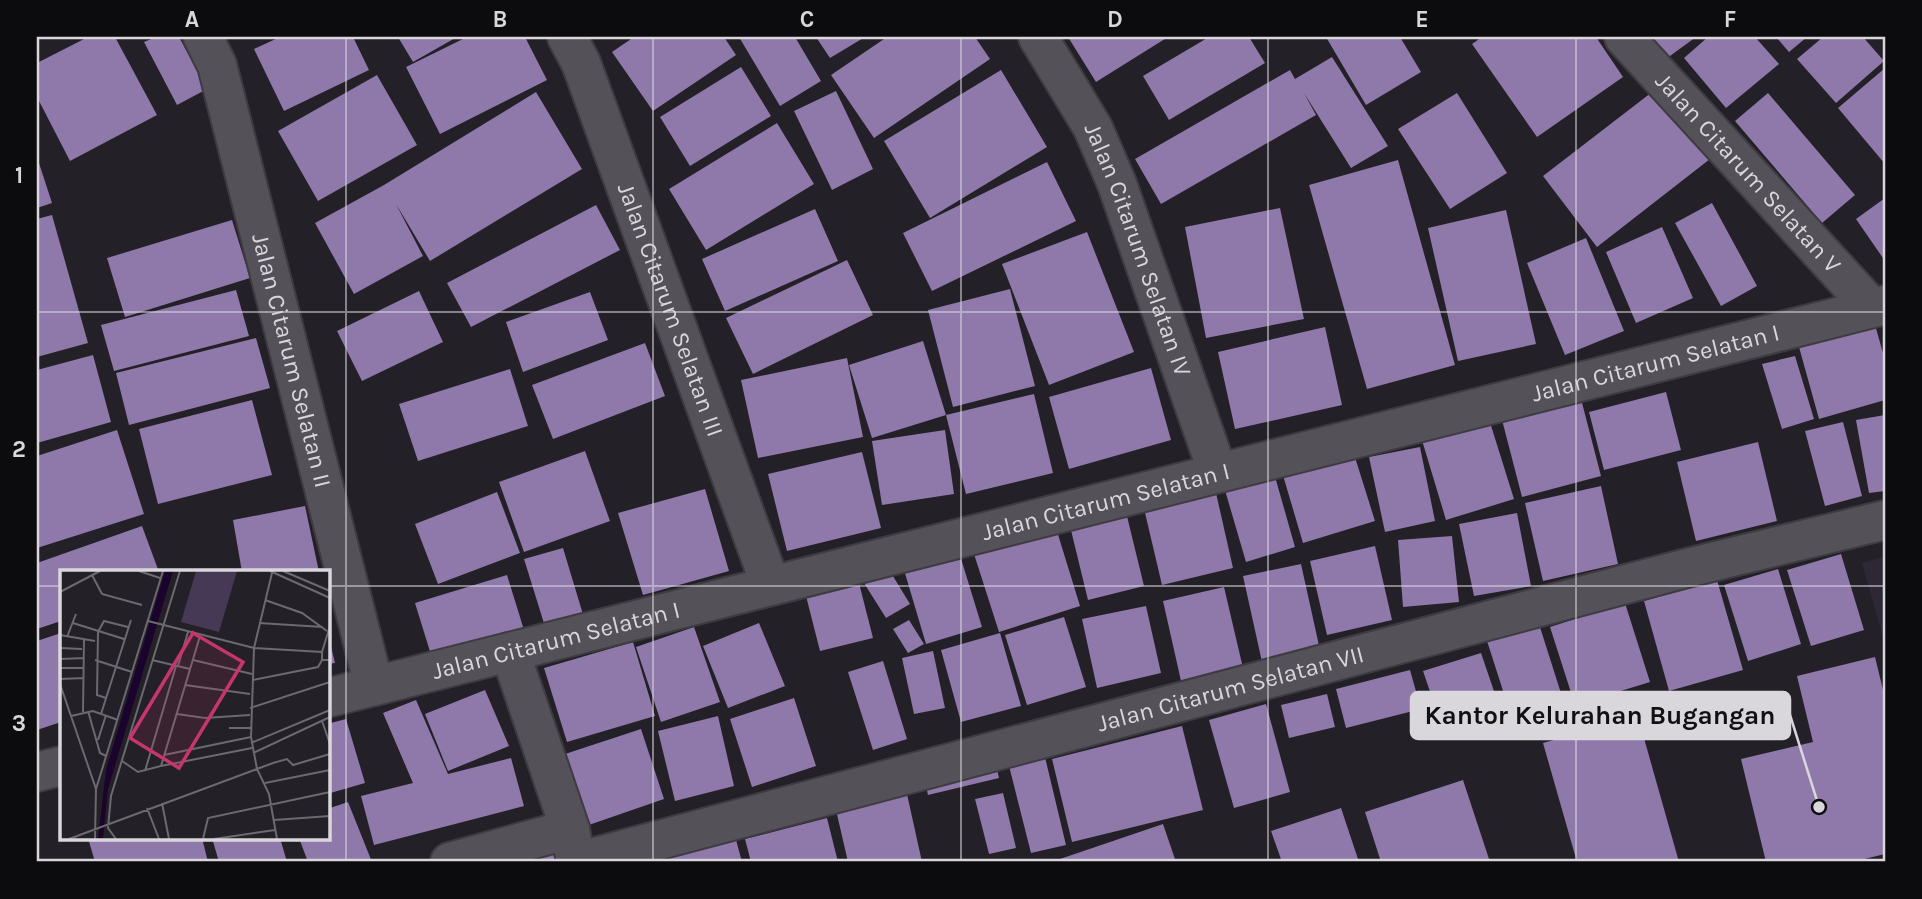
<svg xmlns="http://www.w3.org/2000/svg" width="1922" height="899" font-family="Karla,sans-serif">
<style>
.built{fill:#2d2834}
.building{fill:#8f78aa}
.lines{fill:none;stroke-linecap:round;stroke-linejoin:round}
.minor-casing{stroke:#3e3b41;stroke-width:42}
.minor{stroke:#555159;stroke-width:38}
.grid{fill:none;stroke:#d9d7dc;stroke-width:2;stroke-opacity:0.55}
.labels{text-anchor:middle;stroke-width:7;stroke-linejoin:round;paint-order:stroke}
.street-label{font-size:24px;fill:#d9d7dc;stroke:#0c0b0e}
.inset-road{fill:none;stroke:#6c696f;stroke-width:2}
.view{fill:#c5356e;fill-opacity:0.15;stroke:#c5356e;stroke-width:3.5}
.inset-edge{fill:none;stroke:#d9d7dc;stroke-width:3.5}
.leader{fill:none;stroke:#d9d7dc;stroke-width:2.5}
.callout-dot{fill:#d9d7dc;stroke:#0c0b0e;stroke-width:2.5}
.callout{fill:#d9d7dc;stroke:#d9d7dc;stroke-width:2.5}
.callout-label{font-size:26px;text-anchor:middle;font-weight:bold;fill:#111}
.neatline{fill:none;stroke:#d9d7dc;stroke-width:2.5}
.grid-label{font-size:23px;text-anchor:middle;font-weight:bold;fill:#d9d7dc}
</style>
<rect width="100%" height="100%" fill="#232027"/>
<!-- built -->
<path class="built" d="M1885 556V645L1862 563Z"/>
<!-- building -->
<path class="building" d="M88 37H115L157 115 70 161 37 97V63Z
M156 37H179L207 89 177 105 144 42Z
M280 37H353L369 70 284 111 254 49Z
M398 37H457L413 62Z
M467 37H525L547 80 440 134 406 67Z
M634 37H724L736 55 653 111 612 52Z
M739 37H795L821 81 780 106Z
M816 37H865L830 58Z
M887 37H975L990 59 874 138 831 75Z
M1068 37H1168L1096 82Z
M1209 37H1249L1265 63 1169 120 1143 76Z
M1326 37H1400L1421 72 1366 105Z
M1482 37H1596L1623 77 1537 137 1472 44Z
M1639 37H1696L1659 64Z
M1708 37H1755L1779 64 1726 108 1684 58Z
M1776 37H1807L1789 52Z
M1823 37H1863L1884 61 1836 103 1797 59Z
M1332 57 1388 146 1351 168 1304 93 1316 115 1161 204 1135 159 1290 70 1295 79Z
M741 67 771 116 690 166 660 117Z
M1885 68V164L1838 108Z
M1001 70 1047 147 930 218 884 141Z
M377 75 417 145 318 201 278 131Z
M1656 89 1710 159 1597 247 1543 176Z
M836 91 873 169 832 190 794 111Z
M536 92 582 169 430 261 396 204 423 256 354 294 315 223 384 185Z
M1457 93 1507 173 1450 209 1398 129Z
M1768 93 1855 195 1822 223 1735 121Z
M777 123 814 184 706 250 669 189Z
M37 157 52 203 37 208Z
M1398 160 1455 365 1367 389 1309 185Z
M1047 162 1076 221 932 291 903 233Z
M1885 198V261L1856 219Z
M1712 203 1757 286 1721 306 1675 223Z
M596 205 620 250 471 327 447 283Z
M1280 208 1304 319 1206 338 1185 227Z
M815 209 838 261 725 311 702 259Z
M1506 210 1536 344 1458 361 1428 228Z
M52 215 88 343 37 357V219Z
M232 220 250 278 125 317 107 258Z
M1662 227 1693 298 1636 323 1606 252Z
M1087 232 1134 352 1049 385 1002 264Z
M1586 238 1624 331 1565 355 1527 263Z
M847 260 873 315 753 374 726 318Z
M1010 289 1035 386 953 407 928 310Z
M236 290 249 336 114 371 101 325Z
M419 291 443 342 362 381 337 331Z
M590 292 608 340 523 372 506 322Z
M1875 325 1885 360V400L1819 419 1799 347Z
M1325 327 1342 405 1235 429 1218 352Z
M256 338 270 388 129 425 116 373Z
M923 341 946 415 872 438 849 365Z
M645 343 665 396 553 439 532 385Z
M93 355 111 422 37 443V370Z
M1795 356 1814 419 1782 429 1762 364Z
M847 358 863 437 758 458 741 380Z
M1151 368 1171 440 1069 469 1049 397Z
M510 369 528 426 418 461 399 404Z
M1666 392 1681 450 1604 470 1589 412Z
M1034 394 1053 473 966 494 946 415Z
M1580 395 1601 476 1522 497 1501 416Z
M252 400 272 475 158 504 139 429Z
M1885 415V491L1869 493 1856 420Z
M1488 416 1514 499 1446 520 1421 437Z
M1843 422 1862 496 1825 506 1805 431Z
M117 430 144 514 37 548V456Z
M945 430 954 494 882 505 872 441Z
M1758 442 1777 521 1696 541 1677 462Z
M1420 447 1435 521 1385 532 1369 457Z
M585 451 610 521 524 552 499 482Z
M1353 451 1375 521 1303 543 1282 472Z
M862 452 881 528 787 551 768 474Z
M1272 466 1295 547 1246 562 1222 480Z
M1214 484 1233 568 1162 585 1142 500Z
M1601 486 1618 564 1543 581 1525 503Z
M705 489 729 571 643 595 618 513Z
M497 492 520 553 438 584 415 524Z
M305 506 319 572H242L233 520Z
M1125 508 1144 586 1088 600 1069 522Z
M1517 513 1531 586 1474 596 1459 524Z
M142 526 159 572H61V621L37 629V563Z
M1056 528 1080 606 999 632 974 554Z
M1452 536 1459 602 1403 607 1398 540Z
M1375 546 1392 620 1327 635 1310 561Z
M563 548 585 621 547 633 524 559Z
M959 552 982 627 926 644 904 570Z
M1841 554 1864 630 1811 646 1787 570Z
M1301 564 1320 650 1262 662 1243 576Z
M888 568 910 604 886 618 864 583Z
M1778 569 1801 644 1748 661 1724 585Z
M507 575 524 630 432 658 415 603Z
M1717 580 1743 670 1669 691 1644 601Z
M859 583 873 638 820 651 806 596Z
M1224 587 1243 668 1181 681 1163 601Z
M1625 603 1650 682 1575 705 1550 627Z
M1146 606 1161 673 1097 688 1082 619Z
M1064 617 1086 687 1027 705 1005 635Z
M909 620 924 644 908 653 893 629Z
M759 623 785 686 728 708 703 646Z
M1539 624 1566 709 1514 725 1487 641Z
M694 627 720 702 661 722 636 647Z
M327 630 335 663 327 664Z
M61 633V722L37 730V641Z
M1000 633 1021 706 961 722 941 650Z
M633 642 655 716 567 742 544 668Z
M933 651 945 708 914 714 902 658Z
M1481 653 1495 694 1437 712 1423 671Z
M1875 657 1885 698V854L1852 862H1766L1741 759 1813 742 1797 676Z
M883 661 907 739 873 750 848 672Z
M1410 670 1421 709 1346 728 1336 689Z
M485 690 509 746 448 771 425 714Z
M1327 694 1335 727 1289 738 1281 705Z
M794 698 816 766 752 787 730 719Z
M416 700 448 774 511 758 524 806 374 845 361 796 413 783 383 713Z
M1266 704 1290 792 1234 808 1209 720Z
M718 716 734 786 675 801 658 731Z
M1638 717 1679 862H1577L1543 743Z
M346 719 365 783 327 794V724Z
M1182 726 1203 810 1072 842 1052 759Z
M641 729 664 799 583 827 559 756Z
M1044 753 1066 845 1031 853 1008 762Z
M994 756 999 778 928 795 923 773Z
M1463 780 1490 862H1381L1365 812Z
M1003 793 1016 848 989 854 975 799Z
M907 794 922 862H848L836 810Z
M348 802 372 862H308L299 838H327V809Z
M1341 808 1359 862H1282L1271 831Z
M827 818 838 862H751L745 839Z
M1163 824 1176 862H1061L1060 859Z
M735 836 742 862H657L656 858Z
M88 838H202L208 862H95Z
M212 838H280L287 862H219Z
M554 853 556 862H513Z"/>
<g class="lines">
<defs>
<g id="minor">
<path id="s1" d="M203 37 217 65 374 686"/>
<path id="s2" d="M567 37 581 63 771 586"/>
<path id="s3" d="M1038 37 1093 128 1117 184 1218 473"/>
<path id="s4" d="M1624 37 1872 308"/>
<path d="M510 652 570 829 576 862"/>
<path id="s5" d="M327 698 1885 305"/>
<path d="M37 772 61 766"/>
<path d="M450 862 570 829"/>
<path id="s6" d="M576 862 1683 569 1885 520"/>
</g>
</defs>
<!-- minor casing -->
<use href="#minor" class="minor-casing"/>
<!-- minor -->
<use href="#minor" class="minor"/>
</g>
<!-- grid -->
<path class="grid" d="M346 37V862M653 37V862M961 37V862M1268 37V862M1576 37V862M37 312H1885M37 586H61M327 586H1885"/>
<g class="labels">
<!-- street labels -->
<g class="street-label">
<text dy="8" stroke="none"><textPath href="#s4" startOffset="184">Jalan Citarum Selatan V</textPath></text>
<text dy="8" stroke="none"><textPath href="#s3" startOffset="236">Jalan Citarum Selatan IV</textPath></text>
<text dy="8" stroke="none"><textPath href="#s2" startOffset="292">Jalan Citarum Selatan III</textPath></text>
<text dy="8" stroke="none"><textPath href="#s1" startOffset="336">Jalan Citarum Selatan II</textPath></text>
<text dy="8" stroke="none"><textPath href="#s5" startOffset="1370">Jalan Citarum Selatan I</textPath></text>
<text dy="8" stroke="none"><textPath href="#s5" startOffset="803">Jalan Citarum Selatan I</textPath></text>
<text dy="8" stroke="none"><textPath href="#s5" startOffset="236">Jalan Citarum Selatan I</textPath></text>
<text dy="8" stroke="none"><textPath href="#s6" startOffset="677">Jalan Citarum Selatan VII</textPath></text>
</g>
</g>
<!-- overview -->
<g transform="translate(60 570)">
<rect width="270" height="270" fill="#232027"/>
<path d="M136 1H177L159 62 121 52Z" fill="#463955"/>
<path d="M105 1H113L48 219 43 269H38L46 200Z" fill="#1a032c"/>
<path class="inset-road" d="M79 1 100 8M210 1 270 28M223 1 270 21M212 3 194 78 191 167 197 199 209 224 217 269M32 5 42 24 82 35M0 22 40 1M205 30 242 43 267 61M88 51 194 78 262 82V90H270M13 53 64 69M199 53 263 57M0 65 35 71M7 67 16 44M0 78 22 79M262 82 270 56M0 89 24 88M35 90 72 102M92 90 130 99M133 90 192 104M118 96 128 62M0 98H24M0 109 24 108M193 110 258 97 262 90M0 114 36 219 35 269M125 115 190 124M46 128 37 125 38 62 44 51 68 57M190 138 270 112M28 141 40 183 46 186M23 142 24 69M41 144 71 50M117 144 145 148 190 145M11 146 33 141 58 150M262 151 270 174M169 158H191M38 170 46 145M191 173 270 140M193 183 270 147M104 185 191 167M62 191 78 202 101 196 140 66M101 196 192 178M85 201 116 96M205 213 270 200M36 219 103 1M102 233 109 269M87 238 99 269M214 250 270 246M9 269 213 193 227 189 233 195 270 184M56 269 48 258 51 226 120 1M143 269 148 248 270 222M154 269 215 260"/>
<path class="view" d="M133 63 183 92 119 198 70 168Z"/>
<rect width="270" height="270" class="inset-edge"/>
</g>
<!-- callouts -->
<path class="leader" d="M1819 807L1790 715"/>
<circle class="callout-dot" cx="1819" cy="807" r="7"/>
<rect class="callout" x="1411" y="692" width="379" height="47" rx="7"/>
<g class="callout-label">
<text x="1600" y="724">Kantor Kelurahan Bugangan</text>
</g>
<!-- border -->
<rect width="1922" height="899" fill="none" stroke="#0c0b0e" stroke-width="77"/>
<rect x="38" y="38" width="1846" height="822" class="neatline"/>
<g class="grid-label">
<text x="192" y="27">A</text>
<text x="500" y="27">B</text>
<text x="807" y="27">C</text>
<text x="1115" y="27">D</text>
<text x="1422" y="27">E</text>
<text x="1730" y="27">F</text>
<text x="19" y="183">1</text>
<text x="19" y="457">2</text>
<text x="19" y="731">3</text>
</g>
</svg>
